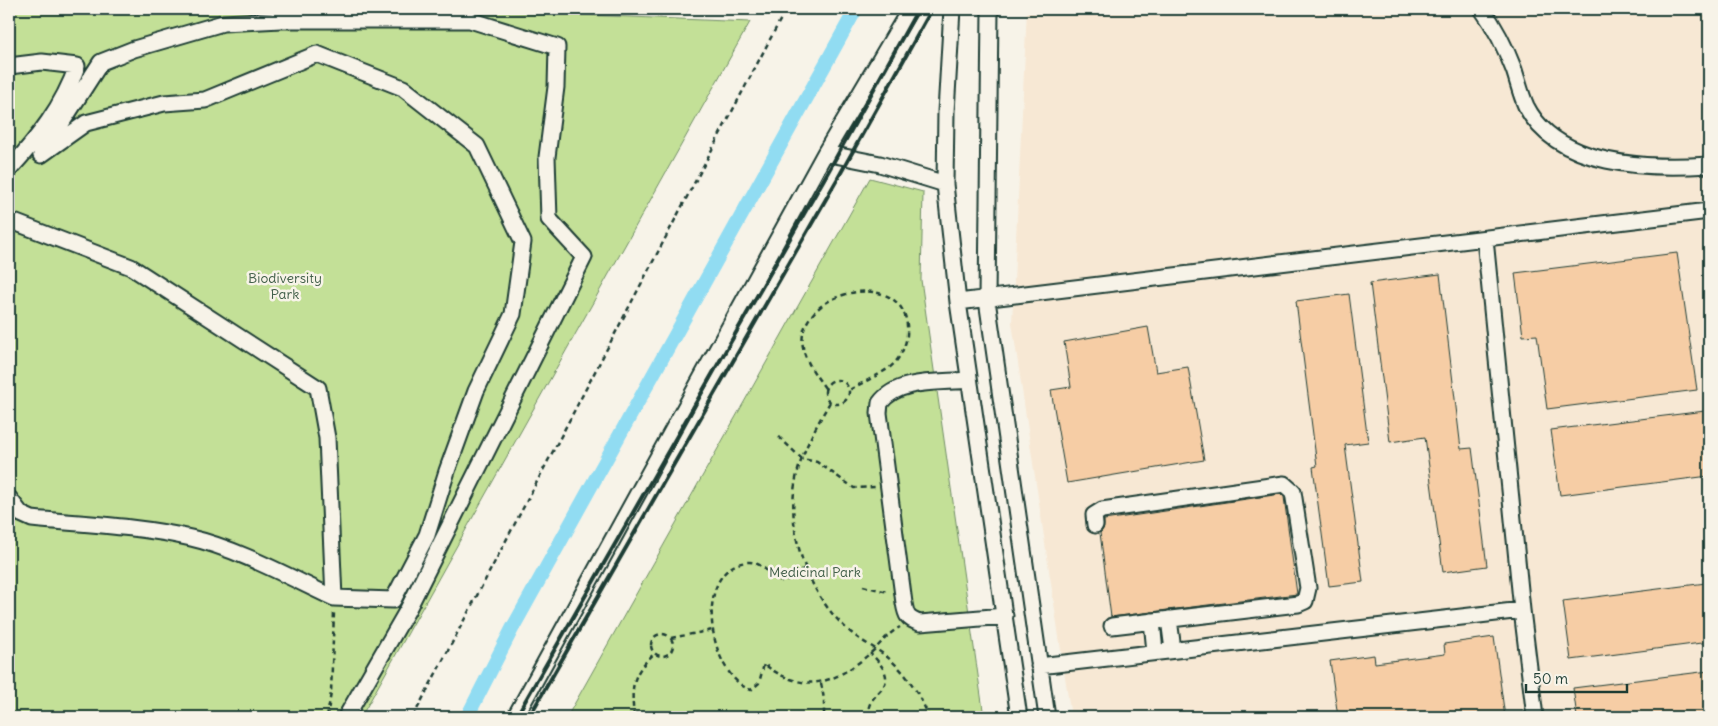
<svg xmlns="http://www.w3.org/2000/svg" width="1718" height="726" font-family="Delius,sans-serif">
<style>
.built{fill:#f7e8d4}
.green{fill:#c3e097;stroke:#718e66}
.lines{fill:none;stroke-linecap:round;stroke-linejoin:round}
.canal{stroke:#91dcf2;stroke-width:14}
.building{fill:#f6cda5;stroke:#1f3d34}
.minor-casing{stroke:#1f3d34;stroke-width:19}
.path{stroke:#1f3d34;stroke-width:2.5;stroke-dasharray:5 4;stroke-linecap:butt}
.minor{stroke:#f7f3e8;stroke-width:15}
.rail{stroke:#1f3d34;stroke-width:4}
.labels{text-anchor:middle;stroke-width:5;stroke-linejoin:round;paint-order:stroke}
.park-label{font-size:14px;fill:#405e48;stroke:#f7f3e8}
</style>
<rect width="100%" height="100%" fill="#f7f3e8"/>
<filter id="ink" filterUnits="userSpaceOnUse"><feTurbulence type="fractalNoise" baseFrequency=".02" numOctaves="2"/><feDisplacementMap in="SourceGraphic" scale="10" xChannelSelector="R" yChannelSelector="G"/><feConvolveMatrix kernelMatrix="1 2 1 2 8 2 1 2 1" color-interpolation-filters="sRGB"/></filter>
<g filter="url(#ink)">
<!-- built -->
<path class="built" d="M1027 9H1709V717H1071L1012 323Z"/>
<!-- green -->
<path class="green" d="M9 9H439L750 22 361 717H9Z
M870 178 923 192 921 280 984 717H567Z"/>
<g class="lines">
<!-- canal -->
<path class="canal" d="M467 717 512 629 856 9"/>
</g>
<!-- building -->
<path class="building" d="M1677 253 1697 390 1547 409 1537 335 1523 336 1515 273Z
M1440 274 1461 449 1472 448 1487 566 1443 572 1425 437 1390 442 1370 283Z
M1349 294 1368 442 1345 445 1363 582 1329 586 1313 467 1317 466 1296 301Z
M1148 327 1156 372 1188 367 1204 460 1067 483 1051 390 1071 387 1064 342Z
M1705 411 1709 446V476L1560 495 1551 430Z
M1281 494 1284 497 1297 594 1111 617 1100 533 1104 528V520Z
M1706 583 1709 611V642L1571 660 1563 601Z
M1494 637 1505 717H1338L1330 661 1374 655 1375 663 1445 654 1444 644Z
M1709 671V717H1577L1573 688Z"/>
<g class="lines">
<defs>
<path id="minor" d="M952 9 946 112 945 184 958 302 1019 717
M990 9 987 300 1047 717
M1482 9C1495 27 1506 49 1514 70 1518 82 1521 95 1526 106 1557 168 1650 169 1709 165
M9 66 42 62 77 66C63 107 37 139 9 170
M825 153 910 9
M9 220 131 267 318 388 327 438 334 598 393 600 427 535 447 471 476 391 513 314 523 242 477 146 403 88 317 54 205 100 164 103 86 123 41 155 101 62 134 49 223 23 281 20H470L557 47 556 87 547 157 549 219 584 257 407 611 346 717
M1485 239 1522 610 1535 717
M958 302 1709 211
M969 380C941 383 898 378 880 403L879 413 904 603C906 615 907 619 920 623L1005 616
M9 498 21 514 32 519C85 524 139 526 191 538 236 548 291 578 334 598
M1095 525 1094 515 1102 510 1284 484 1293 492 1308 588 1305 601 1298 604 1112 626
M1169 619 1173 650
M1152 621 1155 652
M1039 666 1522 610
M515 717 825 153 880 164 945 184"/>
</defs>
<!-- minor casing -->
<use href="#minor" class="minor-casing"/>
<!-- path -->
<path class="path" d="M825 392a12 12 0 1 1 24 0a12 12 0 1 1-24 0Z
M825 388C817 377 808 365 804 352 787 290 913 262 907 335 906 346 899 361 889 368 877 376 862 383 849 390
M830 402C818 423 806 444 799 467 781 525 807 598 854 635 864 643 876 648 886 656 907 673 919 693 929 717
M779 437 802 459 817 462 854 488 875 487
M805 568 784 582C770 578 763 561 748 562 692 566 707 675 751 690L759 683 764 664C806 697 838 682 874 650 883 641 889 633 900 627
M863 586 888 592
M651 645a11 11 0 1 1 22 0a11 11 0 1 1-22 0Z
M671 638 713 630
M821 683 824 699V717
M327 717 331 693 334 612
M413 717 786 9
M634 717C631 687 631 674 655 653
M869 717C862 689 910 691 870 653"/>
<!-- minor -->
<use href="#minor" class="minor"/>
<!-- rail -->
<path class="rail" d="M516 717 828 172 918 9
M529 717 838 178 932 9"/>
</g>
</g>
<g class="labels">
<!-- park labels -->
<g class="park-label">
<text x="285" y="283">Biodiversity<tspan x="285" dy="16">Park</tspan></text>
<text x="815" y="577">Medicinal Park</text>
</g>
</g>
<!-- margin -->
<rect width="1718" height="726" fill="none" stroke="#f7f3e8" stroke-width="30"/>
<rect x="15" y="15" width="1688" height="696" fill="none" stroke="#1f3d34" stroke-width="2" filter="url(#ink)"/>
<!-- scale -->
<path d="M1526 684v8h101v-8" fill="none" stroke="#1f3d34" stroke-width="2.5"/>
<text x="1533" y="684" font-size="15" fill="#1f3d34" stroke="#f7f3e8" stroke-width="4" paint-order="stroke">50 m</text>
</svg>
